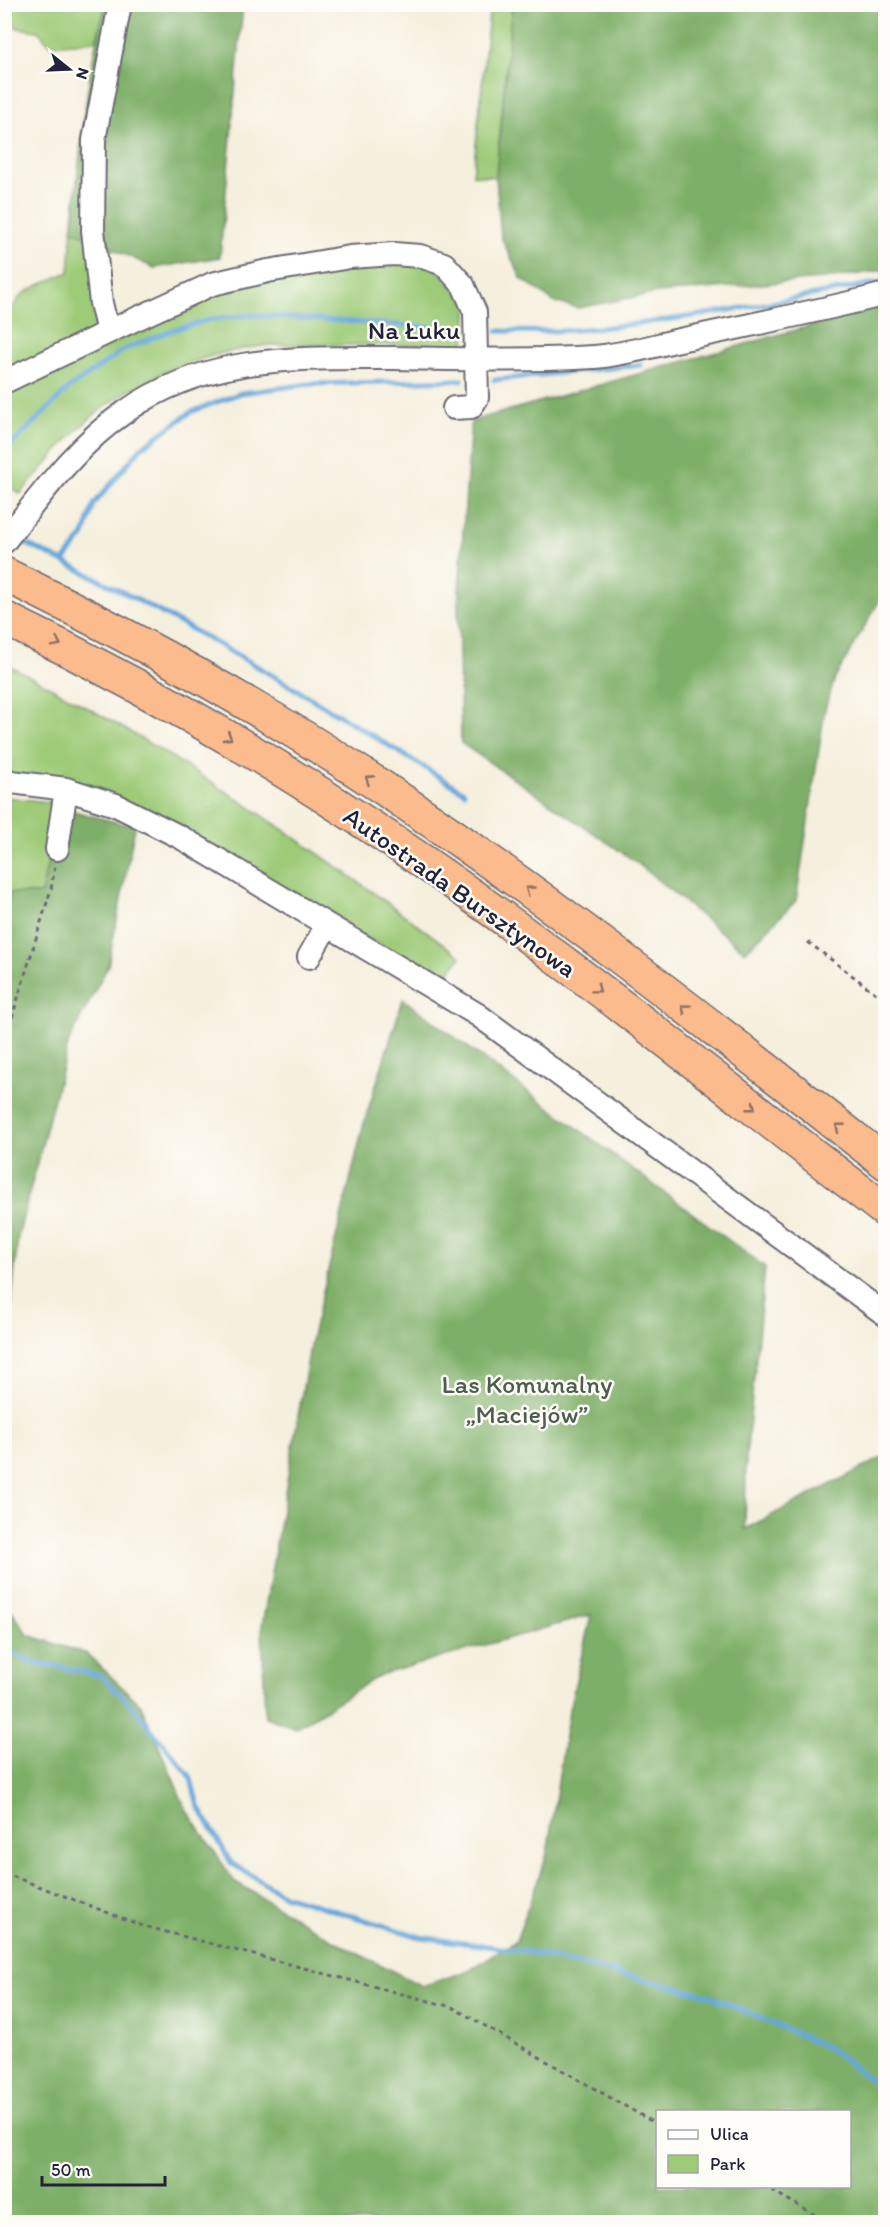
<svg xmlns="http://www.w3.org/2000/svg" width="890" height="2227" font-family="Itim,sans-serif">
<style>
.green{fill:#9ecb78;stroke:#60765a;stroke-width:1.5}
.forest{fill:#7eaf68;stroke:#506852;stroke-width:1.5;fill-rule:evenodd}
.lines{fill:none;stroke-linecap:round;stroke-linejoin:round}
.stream{stroke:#66a7da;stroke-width:5}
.minor-casing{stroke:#6c6a74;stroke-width:26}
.highway-casing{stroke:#6c6a74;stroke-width:36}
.path{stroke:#6c6a74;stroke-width:3;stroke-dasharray:4.5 4.5;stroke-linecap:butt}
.minor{stroke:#fff;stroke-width:22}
.highway{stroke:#fbbb8d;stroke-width:33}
.oneway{stroke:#8e6e64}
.labels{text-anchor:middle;stroke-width:5;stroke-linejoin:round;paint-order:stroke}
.street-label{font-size:26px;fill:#22223b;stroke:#fdfcf7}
.park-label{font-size:26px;fill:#4d5d50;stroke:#fdfcf7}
</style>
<rect width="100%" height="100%" fill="#fdfcf7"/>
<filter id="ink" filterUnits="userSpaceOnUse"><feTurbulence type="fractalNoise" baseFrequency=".0167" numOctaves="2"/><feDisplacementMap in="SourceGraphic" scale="12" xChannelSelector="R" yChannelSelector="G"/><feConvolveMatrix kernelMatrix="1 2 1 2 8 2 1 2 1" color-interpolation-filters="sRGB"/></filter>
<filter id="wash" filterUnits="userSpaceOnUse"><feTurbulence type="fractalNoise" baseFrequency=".008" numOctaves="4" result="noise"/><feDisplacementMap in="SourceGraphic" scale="24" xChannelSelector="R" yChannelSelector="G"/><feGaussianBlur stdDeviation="1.35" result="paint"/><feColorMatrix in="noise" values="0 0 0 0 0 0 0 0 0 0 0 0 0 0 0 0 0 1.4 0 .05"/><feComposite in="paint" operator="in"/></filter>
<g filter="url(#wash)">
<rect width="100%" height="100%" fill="#f5efdd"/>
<!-- green -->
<path class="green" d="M5 5H106L96 41 50 45 38 31 18 28 5 19Z
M490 5H512L496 177 473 175Z
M72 230 90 238 98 329 5 377C5 349 0 316 22 295 29 288 57 277 69 272Z
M365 261 433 264 467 304V334L463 345H270C210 352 152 371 103 408 71 432 46 465 20 494L5 483 4 387 212 290Z
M4 663C167 745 316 849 461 957L442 981 166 822 5 775Z
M5 797 56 803 51 848 41 894 5 893Z"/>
<!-- forest -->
<path class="forest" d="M106 5H243L220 257 154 268 72 230C81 153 84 79 106 5Z
M512 5H885V270L833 278 657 293 578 308 554 302 521 278 501 237 496 177Z
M885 308V591L835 678 825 709 796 901 745 952 636 862 461 743 458 604 471 421 870 309Z
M70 810 135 827 108 966 69 1041 18 1237 5 1366V893L41 894 51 848Z
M403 999 765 1267 746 1459 745 1529 885 1456V2222H5V1601L28 1635 87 1654 141 1705 186 1809 234 1881 343 1946 422 1986 467 1971 516 1941 547 1854 569 1710 591 1615 380 1675 296 1728 265 1717 262 1626 311 1341 364 1123ZM658 2112H850V2186H658Z"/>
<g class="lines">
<!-- stream -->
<path class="stream" d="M497 331C523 331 549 332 575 330 679 322 783 301 886 281
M494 380 640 365
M4 452 69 388 125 349 173 330 213 319 250 315 458 329
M14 538C170 611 318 701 464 792
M64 561 84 535 94 504 141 448 191 412 241 393 310 384 462 380
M4 1650 38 1664 61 1667 101 1676 131 1705 190 1776 198 1805 231 1863 284 1895 420 1937 524 1951 708 1995 829 2048 886 2092"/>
</g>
</g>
<g filter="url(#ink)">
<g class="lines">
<defs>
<path id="minor" d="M108 332 101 303 93 230 94 140 120 4
M4 382 123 325 212 284 268 271 350 257 394 254 420 256 444 264 463 285 475 312 477 398 471 407 454 408
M4 542C40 496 76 445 125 412 207 354 297 358 393 358 460 359 527 361 594 357 623 355 656 345 684 339 751 325 819 311 886 294
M4 781 66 789 116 805 182 838 478 1015 886 1315
M57 849 66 789
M309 957 327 925"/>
<path id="highway" d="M4 574C143 642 279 717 407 804 572 916 729 1040 886 1163
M4 618C136 682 263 754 385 836 558 951 720 1084 886 1211"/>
</defs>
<!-- minor casing -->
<use href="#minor" class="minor-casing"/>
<!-- highway casing -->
<use href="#highway" class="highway-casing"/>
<!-- path -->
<path class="path" d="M808 942 886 1001
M4 1044 51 889 55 866
M4 1873 140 1925 452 2007 658 2125
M764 2186 827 2222"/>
<!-- minor -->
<use href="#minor" class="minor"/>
<!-- highway -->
<use href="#highway" class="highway"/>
</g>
<!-- one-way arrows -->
<defs><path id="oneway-chevron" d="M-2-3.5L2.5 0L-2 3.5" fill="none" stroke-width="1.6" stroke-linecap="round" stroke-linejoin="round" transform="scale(1.5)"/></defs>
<g class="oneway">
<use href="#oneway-chevron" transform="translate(57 643) rotate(26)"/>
<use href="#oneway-chevron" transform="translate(228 737) rotate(31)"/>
<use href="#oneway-chevron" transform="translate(369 779) rotate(-147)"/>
<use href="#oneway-chevron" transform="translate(529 890) rotate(-144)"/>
<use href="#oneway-chevron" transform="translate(597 989) rotate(37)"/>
<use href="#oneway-chevron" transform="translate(685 1008) rotate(-143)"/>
<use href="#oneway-chevron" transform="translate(752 1107) rotate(38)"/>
<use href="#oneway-chevron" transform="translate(839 1127) rotate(-142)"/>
</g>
</g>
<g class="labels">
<!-- street labels -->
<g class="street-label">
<text x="414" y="339">Na Łuku</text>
<text transform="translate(460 892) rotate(35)" y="9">Autostrada Bursztynowa</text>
</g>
<!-- park labels -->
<g class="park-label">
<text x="527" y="1393">Las Komunalny<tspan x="527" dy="30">„Maciejów”</tspan></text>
</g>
</g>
<!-- margin -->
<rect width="890" height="2227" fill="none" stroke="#fdfcf7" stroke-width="24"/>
<!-- legend -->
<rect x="656" y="2110" width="195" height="78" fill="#fdfcf7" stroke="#a5a5ac" stroke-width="1.5"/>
<rect x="668" y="2130" width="30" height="9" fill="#ffffff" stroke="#a5a5ac" stroke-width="1.5"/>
<text x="710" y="2140" font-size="18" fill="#22223b">Ulica</text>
<rect x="668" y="2155" width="30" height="18" fill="#9ecb78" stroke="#a5a5ac" stroke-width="1.5"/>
<text x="710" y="2170" font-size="18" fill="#22223b">Park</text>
<!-- north arrow -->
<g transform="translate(69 69) rotate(108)" stroke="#fdfcf7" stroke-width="4.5" paint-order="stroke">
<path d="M0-4.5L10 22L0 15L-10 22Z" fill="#22223b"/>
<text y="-9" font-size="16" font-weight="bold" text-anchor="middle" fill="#22223b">N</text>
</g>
<!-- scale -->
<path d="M42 2176v9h123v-9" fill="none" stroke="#22223b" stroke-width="3"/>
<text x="51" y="2176" font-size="18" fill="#22223b" stroke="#fdfcf7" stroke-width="4.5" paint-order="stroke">50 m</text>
</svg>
